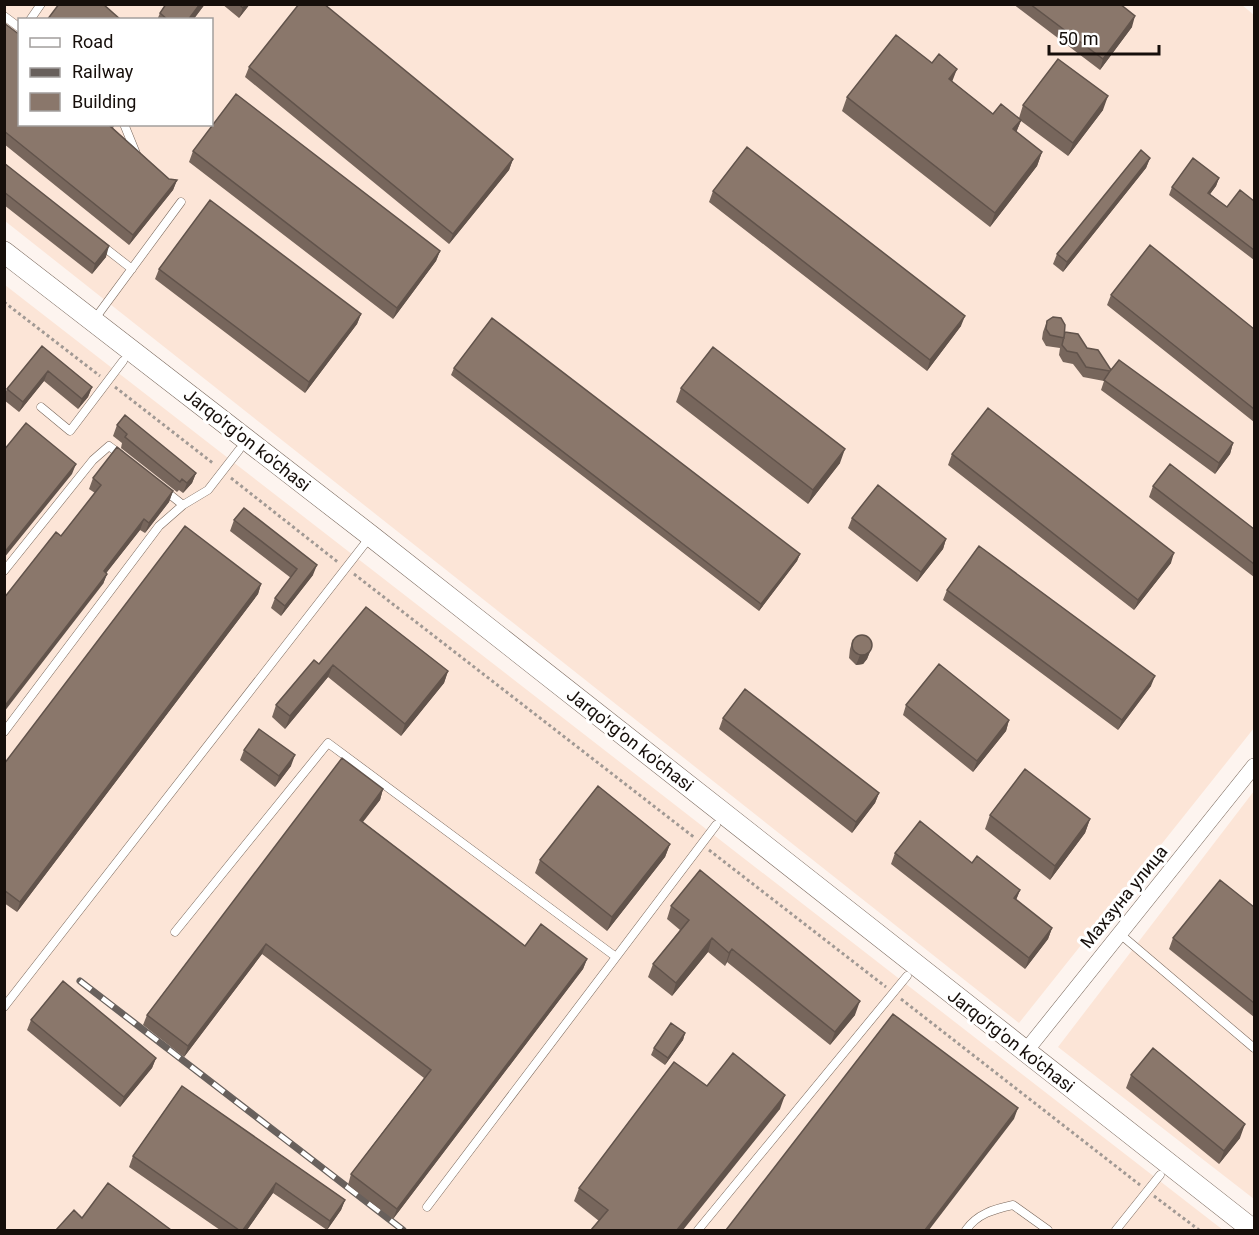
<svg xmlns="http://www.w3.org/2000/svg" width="1259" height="1235" font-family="Roboto,sans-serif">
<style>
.built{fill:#fce5d7;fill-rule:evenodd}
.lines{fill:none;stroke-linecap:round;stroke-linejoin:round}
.lane-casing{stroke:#79675b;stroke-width:9}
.street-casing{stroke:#79675b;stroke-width:16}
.secondary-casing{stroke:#79675b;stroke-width:22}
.path{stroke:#a19994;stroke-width:3;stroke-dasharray:3 3;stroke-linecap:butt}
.lane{stroke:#fff;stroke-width:8}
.street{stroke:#fff;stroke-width:15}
.secondary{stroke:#fff;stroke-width:21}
.rail-casing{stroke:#68605c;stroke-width:7}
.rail{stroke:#fff;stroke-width:4.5;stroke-dasharray:14;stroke-linecap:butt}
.wall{fill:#77665c}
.shaded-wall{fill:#61534b}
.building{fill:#8a776b;stroke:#61534b;stroke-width:1.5}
.labels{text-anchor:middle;stroke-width:6;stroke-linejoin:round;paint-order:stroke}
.street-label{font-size:18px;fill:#160f0b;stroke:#fff}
</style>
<rect width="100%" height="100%" fill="#fdf4ef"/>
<!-- built -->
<path class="built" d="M4 5H1242L1254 15V728L1019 1023 5 221ZM20 20H212V124H20Z
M5 285 1223 1230H5Z
M1254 791V1199L1058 1047Z"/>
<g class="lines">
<defs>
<path id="lane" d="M4 16 20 28
M30 20 41 4
M124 124 137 156
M100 244 132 269
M94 320 181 202
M41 407 70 431 123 361
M163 489 183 505
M4 571 93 460 109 446 121 455
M4 732 159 526 183 505 208 490 239 450
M175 932 328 743 616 957
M1120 934 1254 1048
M4 1007 370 537
M427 1207 716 825
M698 1230 907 976
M966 1230C977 1214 994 1209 1013 1205L1048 1230
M1116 1230 1160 1175"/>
<path id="street" d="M1025 1052 1254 766"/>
<path id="secondary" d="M4 252 371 536 1253 1230"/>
</defs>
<!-- lane casing -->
<use href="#lane" class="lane-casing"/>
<!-- street casing -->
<use href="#street" class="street-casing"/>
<!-- secondary casing -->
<use href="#secondary" class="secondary-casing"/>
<!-- path -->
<path class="path" d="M4 302 100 376
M115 387 214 464
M231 478 339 563
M354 574 695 838
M709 850 886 987
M901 999 1140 1185
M1154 1196 1199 1230"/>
<!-- lane -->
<use href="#lane" class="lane"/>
<!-- street -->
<use href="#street" class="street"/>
<!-- secondary -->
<use href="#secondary" class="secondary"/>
<defs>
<path id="rail" d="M80 981 403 1230"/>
</defs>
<!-- rail casing -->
<use href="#rail" class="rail-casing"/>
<!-- rail -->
<use href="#rail" class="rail"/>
</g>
<!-- wall -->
<path class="wall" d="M163 4H205L193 20H157L160 13 165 6Z
M222 4H250L239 18Z
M1013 4H1120L1132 27 1100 70Z
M4 23 20 124H115L113 128 169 179 177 180 173 190 129 245 4 144Z
M249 67 513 159 509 170 449 244 245 77Z
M953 82 993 114 1019 118 1023 105 1103 110 1068 156 1021 121 1016 132 1042 152 1037 166 990 227 842 111 847 97Z
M193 151 440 251 436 261 393 319 189 162Z
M1150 158 1146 168 1063 272 1053 264 1057 254Z
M4 163 106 257 92 274 4 205Z
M1219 178 1216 186 1210 194 1227 207 1254 201V260L1169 195 1172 187Z
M713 191 961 326 927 371 709 202Z
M159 269 361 314 357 324 305 393 155 279Z
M1111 295 1254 329V422L1107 305Z
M1047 321 1087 348 1111 370 1233 443 1230 454 1215 474 1101 390 1104 381 1083 377 1073 364 1063 362 1059 355 1060 348 1046 346 1042 339 1043 332Z
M42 346 92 387 88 397 78 409 44 381 19 412 4 400V395L7 389Z
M454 368 800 554 797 561 759 611 451 375Z
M681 388 840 463 808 504 676 402Z
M117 425 196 473 192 483 183 493 179 490 177 492 121 448 122 443 113 436Z
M952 454 1171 563 1134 610 948 465Z
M93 478 173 491 169 502 145 533 140 530 106 573 107 574 103 584 61 536 95 493 89 489Z
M1153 486 1254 529V577L1149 497Z
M852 518 946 539 943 549 917 582 848 528Z
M234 520 313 575 281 616 271 608 275 598 291 578 230 531Z
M261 584 258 594 17 912 4 903V764Z
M947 590 1151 686 1118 730 943 600Z
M853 639 871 649 867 659 863 664 856 665 849 658 850 649Z
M319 664 448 671 444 683 401 736 328 677 285 729 272 717 276 705Z
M906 705 1009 720 1006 731 973 772 903 715Z
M723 718 879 793 875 803 852 833 719 729Z
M244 750 291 766 275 787 240 760Z
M383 789 380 800 363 822 525 946 587 959 583 969 393 1219 348 1185 351 1174 424 1078 262 954 184 1057 143 1025 147 1015Z
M990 815 1090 819 1085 833 1050 880 985 829Z
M670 844 665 857 607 931 535 873 540 860Z
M895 853 972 863 1020 890 1016 900 1052 928 1048 939 1025 969 891 864Z
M671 906 855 1015 830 1045 727 962 725 966 708 952 672 996 648 977 653 964 680 930 667 919Z
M1254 907V1017L1169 949 1173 938Z
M31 1020 156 1058 152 1068 120 1107 27 1030Z
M685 1033 683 1040 665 1065 651 1055 654 1048Z
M1131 1075 1240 1138 1219 1164 1126 1088Z
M182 1086 345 1200 341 1210 327 1230 273 1193 247 1230H220L129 1167 133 1156Z
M707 1086 780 1109 599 1221 574 1201 579 1188Z"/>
<!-- shaded-wall -->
<path class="shaded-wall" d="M200 4H205L193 20H188Z
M246 4H250L239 18 243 8Z
M1135 16 1132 27 1100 70 1103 59Z
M957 69 952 82 949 79Z
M1108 96 1103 110 1068 156 1073 143Z
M1021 120 1016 133 1013 129Z
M1042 152 1037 166 990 227 995 213Z
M1150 158 1146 168 1063 272 1067 262Z
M513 159 509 170 449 244 453 234Z
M1219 178 1216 186 1205 201 1208 193Z
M177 180 173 190 129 245 133 235Z
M109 246 106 257 92 274 95 264Z
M440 251 436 261 393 319 397 308Z
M361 314 357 324 305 393 309 382Z
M965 316 961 326 927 371 930 360Z
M48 371 44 381 19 412 23 402Z
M92 387 88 397 78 409 82 399Z
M1233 443 1230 454 1215 474 1219 463Z
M845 449 840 463 808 504 813 490Z
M76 464 72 474 4 558V553Z
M196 473 192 483 183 493 187 483Z
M173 491 169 502 145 533 149 523Z
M144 519 140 530 100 581 104 571Z
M946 539 943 549 917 582 921 572Z
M1174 553 1171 563 1134 610 1138 600Z
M800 554 797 561 759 611 761 604Z
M317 565 313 575 281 616 285 606Z
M107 574 103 584 4 712V707Z
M261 584 258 594 17 912 20 902Z
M871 649 867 659 863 664 856 665 860 655Z
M333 665 328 677 285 729 290 716Z
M448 671 444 683 401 736 405 724Z
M1155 676 1151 686 1118 730 1122 720Z
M1009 720 1006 731 973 772 977 761Z
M295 755 291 766 275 787 279 776Z
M383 789 380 800 356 830 360 820Z
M879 793 875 803 852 833 856 822Z
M1090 819 1085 833 1050 880 1055 866Z
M670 844 665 857 607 931 612 917Z
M1020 890 1016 900 1014 898Z
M1052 928 1048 939 1025 969 1029 958Z
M712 938 708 952 672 996 676 983Z
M266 944 262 954 184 1057 188 1046Z
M732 949 727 962 725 966 729 953Z
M587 959 583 969 393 1219 397 1209Z
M860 1001 855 1015 830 1045 835 1032Z
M685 1033 683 1040 665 1065 668 1058Z
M156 1058 152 1068 120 1107 124 1097Z
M785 1095 780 1109 683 1230H677Z
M1018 1108 1014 1119 929 1230H925Z
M1245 1124 1240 1138 1219 1164 1224 1151Z
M276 1183 273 1193 247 1230H243Z
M345 1200 341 1210 327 1230 330 1221Z"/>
<!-- building -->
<path class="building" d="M59 4H103L121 20H47Z
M166 4H200L188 20H168L160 13Z
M239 4H246L243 8Z
M299 4H324L513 159 453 234 249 67Z
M1030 4H1120L1135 16 1103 59Z
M4 23 20 35V124H111L110 126 169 179 177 180 133 235 4 131Z
M896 35 932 63 939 54 957 69 949 79 993 114 1001 104 1021 120 1013 129 1042 152 995 213 847 97Z
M1058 59 1108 96 1073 143 1023 105Z
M236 94 440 251 397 308 193 151Z
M747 147 965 316 930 360 713 191Z
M1141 150 1150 158 1067 262 1057 254Z
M1193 158 1219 178 1208 193 1227 207 1240 190 1254 201V250L1172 187Z
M4 163 109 246 95 264 4 192Z
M210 200 361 314 309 382 159 269Z
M1150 245 1254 329V409L1111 295Z
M1053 317 1061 318 1065 325 1064 338 1050 335 1046 329 1047 321Z
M492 318 800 554 761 604 454 368Z
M1065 332 1078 334 1087 348 1098 350 1111 370 1119 360 1233 443 1219 463 1104 380 1110 371 1086 367 1077 353 1067 351 1062 345Z
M42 346 92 387 82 399 48 371 23 402 7 389Z
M713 347 845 449 813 490 681 388Z
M988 408 1174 553 1138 600 952 454Z
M125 415 196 473 187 483 182 479 180 482 125 437 127 434 117 425Z
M26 423 76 464 4 553V450Z
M117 447 173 491 149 523 144 519 104 571 107 574 4 707V598L56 532 61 536 101 485 93 478Z
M1170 464 1254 529V564L1153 486Z
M878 485 946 539 921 572 852 518Z
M244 508 317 565 285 606 275 598 297 569 234 520Z
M185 526 261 584 20 902 4 890V764Z
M979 546 1155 676 1122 720 947 590Z
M366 607 448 671 405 724 333 665 290 716 276 705 314 660 319 664Z
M852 645a10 10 0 1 1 20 0a10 10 0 1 1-20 0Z
M939 664 1009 720 977 761 906 705Z
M745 689 879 793 856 822 723 718Z
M259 729 295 755 279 776 244 750Z
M342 758 383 789 360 820 525 946 541 924 587 959 397 1209 351 1174 431 1070 266 944 188 1046 147 1015Z
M1025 769 1090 819 1055 866 990 815Z
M598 786 670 844 612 917 540 860Z
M920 821 972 863 977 856 1020 890 1014 898 1052 928 1029 958 895 853Z
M700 870 860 1001 835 1032 732 949 729 953 712 938 676 983 653 964 689 920 671 906Z
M1220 880 1254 907V1003L1173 938Z
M63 981 156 1058 124 1097 31 1020Z
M893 1014 1018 1108 925 1230H726Z
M671 1023 685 1033 668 1058 654 1048Z
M1153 1048 1245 1124 1224 1151 1131 1075Z
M733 1053 785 1095 677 1230H591L608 1210 579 1188 674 1062 707 1086Z
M182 1086 345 1200 330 1221 276 1183 243 1230H239L133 1156Z
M108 1183 171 1230H56L74 1210 82 1218Z"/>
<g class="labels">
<!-- street labels -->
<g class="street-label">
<text transform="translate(247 440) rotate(38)" y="6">Jarqo'rg'on ko'chasi</text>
<text transform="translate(630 740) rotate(38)" y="6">Jarqo'rg'on ko'chasi</text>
<text transform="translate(1124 897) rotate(-51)" y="6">Махзуна улица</text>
<text transform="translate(1011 1041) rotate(38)" y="6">Jarqo'rg'on ko'chasi</text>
</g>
</g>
<!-- border -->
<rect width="1259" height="1235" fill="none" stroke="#160f0b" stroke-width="12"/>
<!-- legend -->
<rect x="18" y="18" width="195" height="108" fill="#ffffff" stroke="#a29f9d" stroke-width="1.5"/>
<rect x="30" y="38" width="30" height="9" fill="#ffffff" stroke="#a29f9d" stroke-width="1.5"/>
<text x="72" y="48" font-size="18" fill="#160f0b">Road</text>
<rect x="30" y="68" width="30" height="9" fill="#68605c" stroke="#a29f9d" stroke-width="1.5"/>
<text x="72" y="78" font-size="18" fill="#160f0b">Railway</text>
<rect x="30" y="93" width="30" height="18" fill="#8a776b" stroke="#a29f9d" stroke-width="1.5"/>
<text x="72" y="108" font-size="18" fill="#160f0b">Building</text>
<!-- scale -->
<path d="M1049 45v9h110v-9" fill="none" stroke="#160f0b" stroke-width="3"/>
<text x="1058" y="45" font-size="18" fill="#160f0b" stroke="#ffffff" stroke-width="4.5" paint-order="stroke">50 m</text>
</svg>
